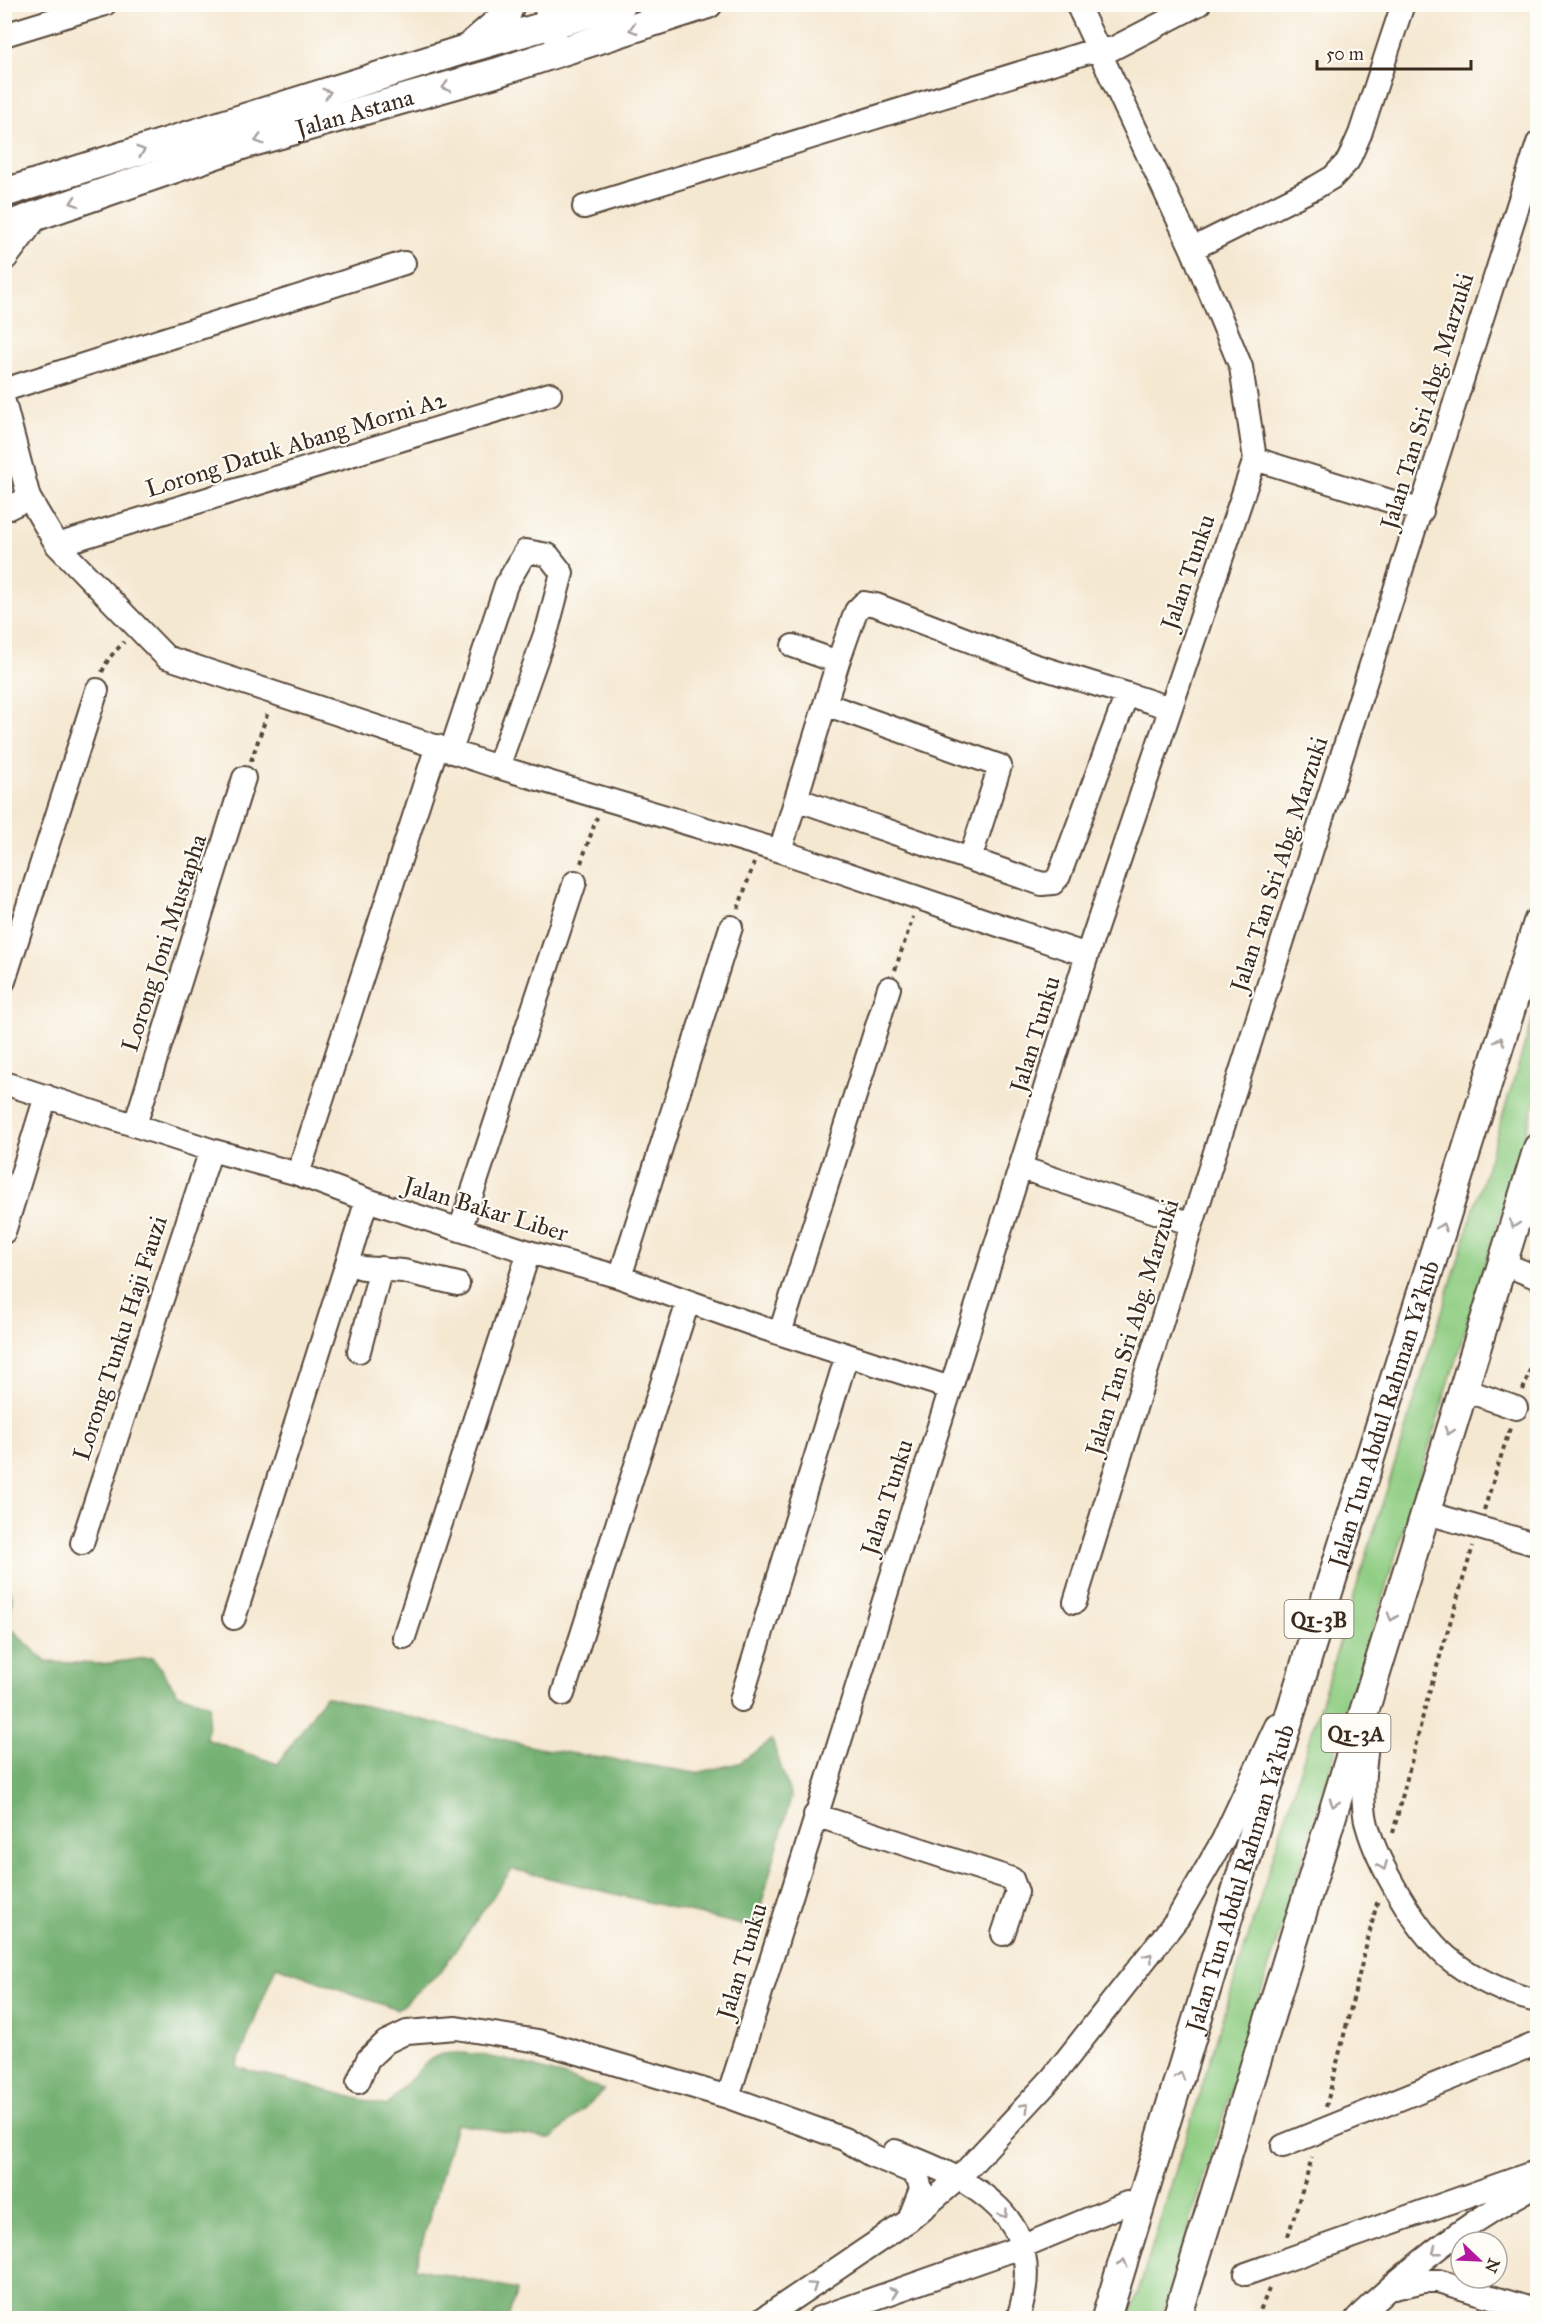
<svg xmlns="http://www.w3.org/2000/svg" width="1542" height="2323" font-family="'IM FELL Great Primer',serif">
<style>
.green{fill:#91ce84;stroke:#667c51;stroke-width:1.5}
.forest{fill:#74b172;stroke:#586e48;stroke-width:1.5}
.lines{fill:none;stroke-linecap:round;stroke-linejoin:round}
.minor-casing{stroke:#574639;stroke-width:26}
.major-casing{stroke:#574639;stroke-width:32}
.path{stroke:#574639;stroke-width:4;stroke-dasharray:4.5 4.5;stroke-linecap:butt}
.minor{stroke:#fff;stroke-width:22}
.major{stroke:#fff;stroke-width:28}
.oneway{stroke:#a79f9a}
.labels{text-anchor:middle;stroke-width:4.5;stroke-linejoin:round;paint-order:stroke}
.shield{fill:#fdfcf7;stroke:#75695f;stroke-width:1.5}
.shield-label{font-size:22px;font-weight:bold;fill:#3b2a1e}
.street-label{font-size:24px;fill:#3b2a1e;stroke:#fdfcf7}
</style>
<rect width="100%" height="100%" fill="#fdfcf7"/>
<filter id="ink" filterUnits="userSpaceOnUse"><feTurbulence type="fractalNoise" baseFrequency=".0167" numOctaves="2"/><feDisplacementMap in="SourceGraphic" scale="12" xChannelSelector="R" yChannelSelector="G"/><feConvolveMatrix kernelMatrix="1 2 1 2 8 2 1 2 1" color-interpolation-filters="sRGB"/></filter>
<filter id="wash" filterUnits="userSpaceOnUse"><feTurbulence type="fractalNoise" baseFrequency=".008" numOctaves="4" result="noise"/><feDisplacementMap in="SourceGraphic" scale="24" xChannelSelector="R" yChannelSelector="G"/><feGaussianBlur stdDeviation="1.35" result="paint"/><feColorMatrix in="noise" values="0 0 0 0 0 0 0 0 0 0 0 0 0 0 0 0 0 1.4 0 .05"/><feComposite in="paint" operator="in"/></filter>
<g filter="url(#wash)">
<rect width="100%" height="100%" fill="#f5e8d1"/>
<!-- green -->
<path class="green" d="M1537 1005V1096L1161 2318H1130Z"/>
<!-- forest -->
<path class="forest" d="M4 1580 12 1595 10 1627 46 1662 102 1664 153 1657 177 1693 210 1705 206 1739 278 1764 325 1696 538 1748 696 1773 739 1763 772 1740 791 1797 755 1928 512 1869 441 1971 397 2010 276 1966 236 2067 386 2106C401 2091 414 2072 431 2059 459 2038 571 2079 604 2090L551 2139 456 2124 415 2268 517 2290 508 2318H5Z"/>
</g>
<g filter="url(#ink)">
<g class="lines">
<defs>
<path id="minor" d="M544 4 556 39
M4 35 105 4
M584 207 1098 49H1112L1199 4
M1192 249 1316 187 1333 177 1348 161 1360 134 1403 4
M4 390 404 263
M4 402 29 498 57 545 166 657 498 767 780 851 1087 955
M1255 459 1422 511
M4 510 29 498
M57 545 550 394
M793 646 838 662
M1127 694 1170 708
M825 704 1000 766 970 859
M451 751 506 585 526 551 548 555 562 573 548 626 498 767
M780 851 838 662 856 611 864 603 876 605 1033 665 1127 694 1059 876 1053 883 1042 884 796 799
M4 981 97 690
M4 1083 211 1150 298 1174 367 1200 529 1252 620 1277 763 1328 950 1388
M135 1125 244 778
M1021 1168 1192 1224
M298 1174 437 746
M460 1230 575 882
M4 1232 46 1096
M347 1263 363 1268 403 1271 458 1284
M1502 1263 1538 1278
M620 1277 731 927
M780 1333 889 988
M359 1351 381 1268
M1462 1389 1516 1408
M1424 1512 1538 1545
M82 1543 211 1150
M1075 1602 1192 1224 1538 143
M234 1618 367 1200
M404 1637 529 1252
M563 1694 688 1302
M741 1700 847 1355
M1369 1725C1366 1757 1359 1794 1367 1825 1378 1865 1416 1930 1447 1957 1470 1977 1508 1995 1538 2001
M815 1815 1012 1879 1017 1892 1003 1934
M358 2082 368 2059 386 2042 407 2032 456 2028 538 2041 728 2097 844 2139 871 2155 910 2171 918 2178 921 2189 910 2217
M728 2097 1087 955 1255 459 1241 367 1192 249 1077 4
M1283 2146 1538 2043
M895 2151C975 2181 1051 2218 1018 2318
M1246 2274 1538 2171
M1394 2288 1424 2281H1438L1538 2311
M764 2318 908 2221 959 2178 1052 2078 1178 1918 1223 1840 1276 1726
M819 2318 1021 2247 1127 2203
M1357 2318C1411 2266 1470 2219 1538 2185"/>
<g id="major">
<path d="M475 42 506 15 510 4"/>
<path d="M4 193 469 48 622 4"/>
<path id="s1" d="M4 227 245 144 495 73 708 4"/>
<path d="M4 256 34 216"/>
<path id="s2" d="M1106 2318 1307 1659 1538 922"/>
<path d="M1177 2318 1538 1148"/>
</g>
</defs>
<!-- minor casing -->
<use href="#minor" class="minor-casing"/>
<!-- major casing -->
<use href="#major" class="major-casing"/>
<!-- path -->
<path class="path" d="M102 672 109 658 124 642
M251 761 268 712
M581 863 597 817
M738 909 754 863
M895 970 913 917
M1523 1390 1538 1347
M1484 1510 1510 1428
M1393 1833 1427 1700 1473 1546
M1326 2107 1378 1899
M1288 2236 1312 2158
M1257 2318 1269 2289"/>
<!-- minor -->
<use href="#minor" class="minor"/>
<!-- major -->
<use href="#major" class="major"/>
</g>
<!-- one-way arrows -->
<defs><path id="oneway-chevron" d="M-2-3.5L2.5 0L-2 3.5" fill="none" stroke-width="1.6" stroke-linecap="round" stroke-linejoin="round" transform="scale(1.5)"/></defs>
<g class="oneway">
<use href="#oneway-chevron" transform="translate(633 29) rotate(162)"/>
<use href="#oneway-chevron" transform="translate(446 87) rotate(164)"/>
<use href="#oneway-chevron" transform="translate(327 93) rotate(-17)"/>
<use href="#oneway-chevron" transform="translate(259 140) rotate(164)"/>
<use href="#oneway-chevron" transform="translate(141 151) rotate(-17)"/>
<use href="#oneway-chevron" transform="translate(74 202) rotate(161)"/>
<use href="#oneway-chevron" transform="translate(1500 1041) rotate(-73)"/>
<use href="#oneway-chevron" transform="translate(1514 1224) rotate(107)"/>
<use href="#oneway-chevron" transform="translate(1442 1227) rotate(-73)"/>
<use href="#oneway-chevron" transform="translate(1449 1431) rotate(107)"/>
<use href="#oneway-chevron" transform="translate(1392 1617) rotate(107)"/>
<use href="#oneway-chevron" transform="translate(1334 1803) rotate(107)"/>
<use href="#oneway-chevron" transform="translate(1383 1866) rotate(67)"/>
<use href="#oneway-chevron" transform="translate(1149 1957) rotate(-53)"/>
<use href="#oneway-chevron" transform="translate(1180 2076) rotate(-73)"/>
<use href="#oneway-chevron" transform="translate(1025 2107) rotate(-46)"/>
<use href="#oneway-chevron" transform="translate(1004 2214) rotate(54)"/>
<use href="#oneway-chevron" transform="translate(1436 2251) rotate(141)"/>
<use href="#oneway-chevron" transform="translate(1123 2263) rotate(-73)"/>
<use href="#oneway-chevron" transform="translate(813 2286) rotate(-34)"/>
<use href="#oneway-chevron" transform="translate(894 2292) rotate(-19)"/>
</g>
</g>
<g class="labels">
<!-- shield labels -->
<g class="shield">
<rect x="1284.5" y="1600" width="69" height="38" rx="4.5"/>
<rect x="1321.5" y="1714" width="69" height="38" rx="4.5"/>
</g>
<g class="shield-label">
<text x="1319" y="1627">Q1-3B</text>
<text x="1356" y="1741">Q1-3A</text>
</g>
<!-- street labels -->
<g class="street-label">
<text dy="8" stroke="none"><textPath href="#s1" startOffset="369">Jalan Astana</textPath></text>
<text transform="translate(1427 401) rotate(-73)" y="8">Jalan Tan Sri Abg. Marzuki</text>
<text transform="translate(296 444) rotate(-17)" y="8">Lorong Datuk Abang Morni A2</text>
<text transform="translate(1188 572) rotate(-71)" y="8">Jalan Tunku</text>
<text transform="translate(1279 864) rotate(-72)" y="8">Jalan Tan Sri Abg. Marzuki</text>
<text transform="translate(164 943) rotate(-72)" y="8">Lorong Joni Mustapha</text>
<text transform="translate(1035 1034) rotate(-73)" y="8">Jalan Tunku</text>
<text transform="translate(486 1209) rotate(17)" y="8">Jalan Bakar Liber</text>
<text transform="translate(1132 1327) rotate(-73)" y="8">Jalan Tan Sri Abg. Marzuki</text>
<text transform="translate(120 1338) rotate(-72)" y="8">Lorong Tunku Haji Fauzi</text>
<text dy="8" stroke="none"><textPath href="#s2" startOffset="946">Jalan Tun Abdul Rahman Ya'kub</textPath></text>
<text transform="translate(887 1497) rotate(-72)" y="8">Jalan Tunku</text>
<text dy="8" stroke="none"><textPath href="#s2" startOffset="460">Jalan Tun Abdul Rahman Ya'kub</textPath></text>
<text transform="translate(742 1961) rotate(-73)" y="8">Jalan Tunku</text>
</g>
</g>
<!-- margin -->
<rect width="1542" height="2323" fill="none" stroke="#fdfcf7" stroke-width="24"/>
<!-- north arrow -->
<g transform="translate(1479 2260) rotate(113)"><circle r="28" fill="#fdfcf7" stroke="#afa8a0" stroke-width="1.5"/>
<path d="M0-4.5L10 22L0 15L-10 22Z" fill="#b5179e"/>
<text y="-9" font-size="16" font-weight="bold" text-anchor="middle" fill="#3b2a1e">N</text>
</g>
<!-- scale -->
<path d="M1317 60v9h154v-9" fill="none" stroke="#3b2a1e" stroke-width="3"/>
<text x="1326" y="60" font-size="18" fill="#3b2a1e" stroke="#fdfcf7" stroke-width="4.5" paint-order="stroke">50 m</text>
</svg>
